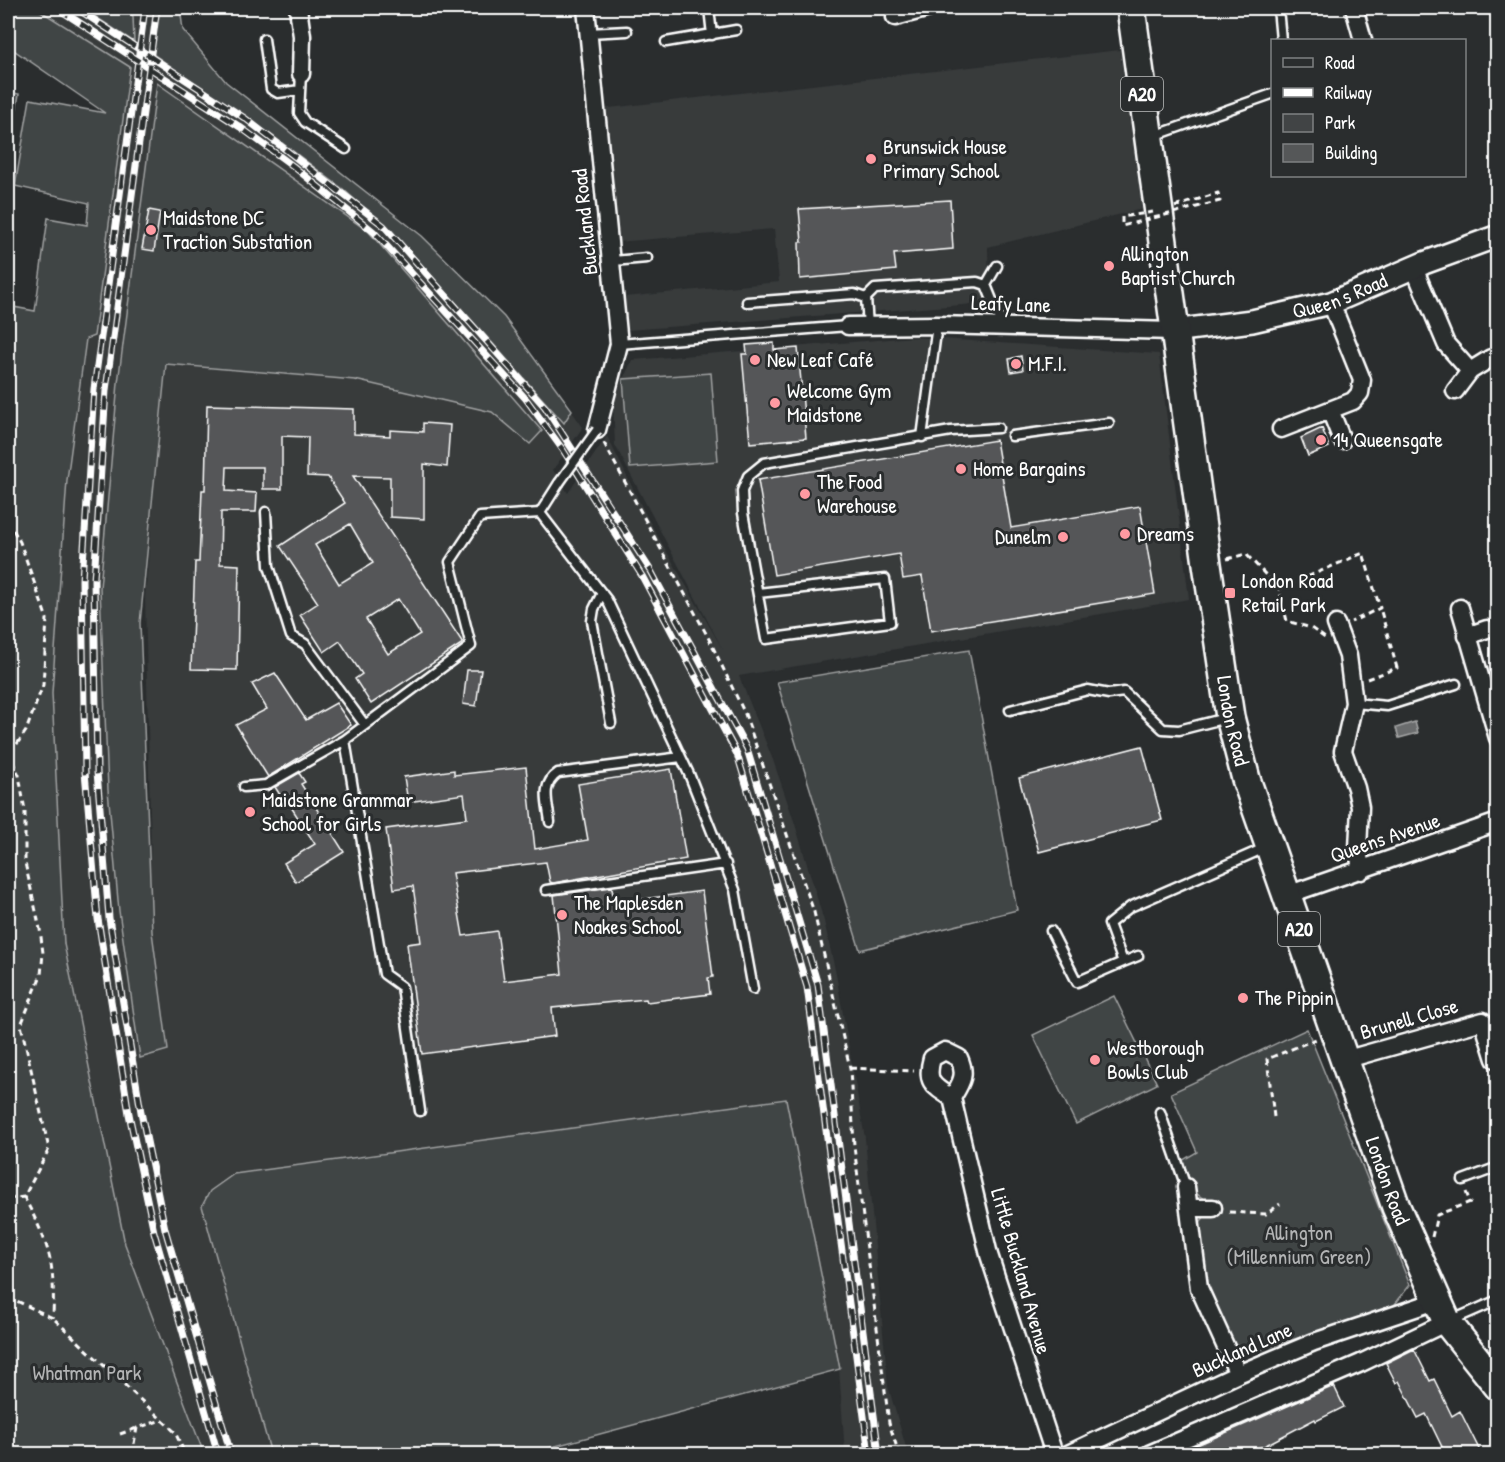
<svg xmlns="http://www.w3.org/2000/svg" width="1505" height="1462" font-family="'Patrick Hand',sans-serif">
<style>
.built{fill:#373a3b;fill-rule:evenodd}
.green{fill:#414445;stroke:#a0a2a2;stroke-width:1.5}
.water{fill:#6a6c6d;stroke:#a6a7a7;stroke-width:1.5}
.building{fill:#555758;stroke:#fff;stroke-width:1.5;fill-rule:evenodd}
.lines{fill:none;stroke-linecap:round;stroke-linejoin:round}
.service-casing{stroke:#fff;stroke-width:13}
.minor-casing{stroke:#fff;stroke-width:21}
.tertiary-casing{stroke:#fff;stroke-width:26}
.primary-casing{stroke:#fff;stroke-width:32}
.path{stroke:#fff;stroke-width:3;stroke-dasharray:6 4.5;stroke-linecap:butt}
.service{stroke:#2a2d2e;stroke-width:8}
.minor{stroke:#2a2d2e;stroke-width:16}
.tertiary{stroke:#2a2d2e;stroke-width:21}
.primary{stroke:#2a2d2e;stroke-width:27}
.rail-casing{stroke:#fff;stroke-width:7}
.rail{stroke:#2a2d2e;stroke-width:4.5;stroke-dasharray:14;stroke-linecap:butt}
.service-bridge-casing{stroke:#fff;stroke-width:13;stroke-linecap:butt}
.path-bridge{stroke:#fff;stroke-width:3;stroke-dasharray:6 4.5;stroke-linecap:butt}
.service-bridge{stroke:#2a2d2e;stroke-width:8}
.poi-dot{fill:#ff9aa2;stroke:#2a2d2e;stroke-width:2}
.labels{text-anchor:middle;stroke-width:6;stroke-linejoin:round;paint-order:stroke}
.shield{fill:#2a2d2e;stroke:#bfc0c0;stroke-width:1.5}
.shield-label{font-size:20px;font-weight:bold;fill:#fff}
.poi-label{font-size:21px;fill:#fff;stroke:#2a2d2e;text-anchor:start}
.street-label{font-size:21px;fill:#fff;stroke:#2a2d2e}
.park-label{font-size:21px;fill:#b3b4b5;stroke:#2a2d2e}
</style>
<rect width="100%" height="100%" fill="#2a2d2e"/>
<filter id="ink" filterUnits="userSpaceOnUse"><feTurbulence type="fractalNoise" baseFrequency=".0167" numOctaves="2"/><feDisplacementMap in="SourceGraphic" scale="12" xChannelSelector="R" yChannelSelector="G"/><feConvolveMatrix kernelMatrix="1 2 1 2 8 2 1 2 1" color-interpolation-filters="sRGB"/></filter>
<g filter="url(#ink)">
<!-- built -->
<path class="built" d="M8 8H181L183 30 226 82 422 236 504 317 583 427 553 470 568 493 607 436 647 517 723 650 615 445 613 402 632 360 914 337 1159 354 1189 599 739 676 773 760 795 824 824 921 836 974 865 1138 888 1386 908 1454H845L839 1369 526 1454H204L125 1244 64 944 55 836 52 693 67 480 113 106ZM443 346 525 440 492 412 356 380 172 365ZM157 455 145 597 151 859 146 816 140 623Z
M1120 50 1142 209 988 247 989 303 628 330 624 297 779 282 774 229 617 242 600 109Z"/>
<!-- green -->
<path class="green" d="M8 8H36L130 67 94 336 86 339 67 480 52 693 64 944 125 1244 204 1454H8V306L35 311 48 218 87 225 89 203 15 186 30 99 105 113 8 46Z
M82 8H124L133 16 134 42Z
M159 8H180L183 30 226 82 422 236 504 317 572 410 564 423 397 237 343 189 273 136 153 54Z
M157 83 369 232 542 431 530 444 492 412 355 380 166 364 140 623 152 932 168 1050 140 1058 119 911 108 790 100 588 118 383Z
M8 92 19 94 8 159Z
M711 373 718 461 630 468 623 379Z
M969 650 1017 910 860 950 777 682Z
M1114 996 1157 1084 1076 1124 1033 1035Z
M1307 1029 1410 1285 1392 1308 1244 1355 1237 1345 1232 1346 1203 1282 1198 1225 1205 1216 1208 1202 1197 1194 1195 1188H1192L1183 1160 1197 1152 1171 1093Z
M786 1099 840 1369 526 1454H271L202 1206 210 1191 234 1174Z"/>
<!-- water -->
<path class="water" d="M1415 722 1418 733 1399 738 1396 728Z"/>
<!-- building -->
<path class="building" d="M950 200 953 249 894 254 896 270 800 279 799 242H802L799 209Z
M149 210 160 212 154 251 142 249Z
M774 343V350L798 348 806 438 750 443 742 354H747L746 345Z
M1021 356 1023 370 1011 372 1009 359Z
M207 405 354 409V434L390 436V430L423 432V423L450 425 447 467 424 464V519L390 517V477L353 476 463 643 371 704 355 679 362 674 340 641 324 652 300 615 318 603 280 546 345 503 328 477 307 476 308 437 282 436V489H263V467H227L226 491 257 493 256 512H221L220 564 239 565 237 670 191 669 195 562H199L202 490H205ZM350 524 373 563 339 584 315 545ZM398 599 420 634 388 654 366 619Z
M1322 428 1329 447 1308 456 1301 438Z
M996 440 1011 528 1140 506 1155 594 931 631 922 576 903 579 899 554 774 575 758 480Z
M467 670H481L476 706 463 704Z
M275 673 306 720 336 703 351 725 268 777 236 725 267 709 252 684Z
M1142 746 1162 820 1039 852 1019 778Z
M526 767 535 849 588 840 578 784 671 769 686 859 553 883 550 882 546 862 452 873 463 936 497 931 504 981 562 974 554 895 612 887 614 903 702 891 713 977 708 978 710 994 647 1002 646 999 552 1008 555 1036 422 1054 407 944 421 942 413 886 394 889 386 829 467 818 464 794 408 802 404 777 454 770V775Z
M299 773 305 782 301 784 344 852 296 882 284 863 315 844 284 796 282 798 275 787Z
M1414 1349 1430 1381 1434 1379 1452 1416 1460 1411 1482 1455H1446L1426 1414 1418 1418 1399 1381 1396 1383 1386 1363Z
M1334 1386 1344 1407 1316 1421 1315 1419 1264 1446 1237 1455H1174Z"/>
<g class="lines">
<defs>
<path id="service" d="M709 8 712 35
M1278 8 1281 40
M588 33 627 31
M264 39 271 89 278 93 300 90
M666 42 736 30
M301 74 299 113 305 122 346 149
M1151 137 1272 94
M613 261 647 258
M997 266 986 285 1003 327
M747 302 854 294 866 298
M868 326 866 298 875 289 977 282 986 285
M619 344 848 326
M1012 436 1109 423
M922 437 937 325
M559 483 540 513 607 600 689 774 735 890 753 989
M266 512 269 566 291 636 305 644 365 725
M602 593 594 609 592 621 611 723
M758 593 885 579 890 622 766 639 743 513 742 491 748 476 764 463 951 431 998 428
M1354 703 1387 706 1456 684
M1010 710 1088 690 1109 694 1124 692 1163 729 1179 730 1226 718
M244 787 266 785 345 740
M550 822C548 803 540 785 558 773L681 757
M546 890 726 864
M1051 931 1077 982 1123 962 1109 924 1130 907 1267 847
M1123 962 1138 956
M420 1111 402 987 384 974 345 740 471 646 450 562 480 517 540 513
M1160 1112 1186 1187
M1463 1180 1498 1167
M1450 1321 1498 1300"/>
<path id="minor" d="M298 8 302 36 301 74
M586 8 619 344 597 430
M1354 8 1363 40
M895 17 929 8
M1414 268 1446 344 1470 371
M848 326 937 325 1173 331
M1455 391 1470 371 1491 358
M1330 410 1342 440
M1281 429 1353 401 1360 393 1362 380 1331 303
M1460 608 1498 738
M1336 624 1348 656 1354 703 1343 751 1356 788 1360 807 1358 849 1361 871
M1467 636 1487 629
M1287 895 1498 822
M945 1051 959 1058C967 1075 961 1083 952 1098 933 1086 925 1082 932 1058Z
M1344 1060 1483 1021 1495 1059
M952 1098 989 1255 1054 1454
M1186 1187 1199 1288 1238 1374
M1189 1208H1213
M1068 1454 1238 1374 1314 1342 1439 1300
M1149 1454 1361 1363 1447 1322"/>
<g id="tertiary">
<path id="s1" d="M1173 331 1252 321 1331 303 1424 263 1498 236"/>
</g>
<g id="primary">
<path id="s2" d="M1131 8 1207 564 1230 717 1246 779 1396 1207 1447 1322 1498 1386"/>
</g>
</defs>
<!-- service casing -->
<use href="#service" class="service-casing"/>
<!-- minor casing -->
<use href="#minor" class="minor-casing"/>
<!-- tertiary casing -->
<use href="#tertiary" class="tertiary-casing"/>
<!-- primary casing -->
<use href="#primary" class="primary-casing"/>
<!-- path -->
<path class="path" d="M604 443 709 639 745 714 814 912 850 1068 854 1146 889 1423 899 1454
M8 521 20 542 47 619 43 685 26 731 10 754 8 773
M1227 559 1246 554 1279 589 1287 621 1311 628 1325 638
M1279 589 1363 553 1380 608 1351 622
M1367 679 1397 668 1380 608
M8 752 19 775 25 811V863L40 929 43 953 41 975 21 1025 49 1149 24 1197C50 1246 55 1262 53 1318
M850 1068 914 1071
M1274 1117 1267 1059 1316 1039
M8 1199 24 1197
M1229 1212 1266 1214 1280 1204
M1432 1237 1437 1215 1470 1202 1466 1192
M8 1297 53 1318 175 1432 185 1454
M120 1434 137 1428
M132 1454 137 1428 162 1420"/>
<!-- service -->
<use href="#service" class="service"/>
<!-- minor -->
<use href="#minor" class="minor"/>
<!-- tertiary -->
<use href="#tertiary" class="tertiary"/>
<!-- primary -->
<use href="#primary" class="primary"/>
<defs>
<path id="rail" d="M57 8 240 127 293 166 374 232 526 399 563 450 642 576 737 754 807 987 869 1454
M76 8 246 119 384 226 545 407 651 571 747 749 818 985 879 1454
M145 8 94 389 82 580 85 772 98 919 129 1114 154 1232 218 1454
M157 8 106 390 94 580 97 772 109 918 141 1112 165 1229 231 1454"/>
</defs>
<!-- rail casing -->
<use href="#rail" class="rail-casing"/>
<!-- rail -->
<use href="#rail" class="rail"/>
<defs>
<path id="service-bridge" d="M559 483 597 430"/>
</defs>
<!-- service-bridge casing -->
<use href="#service-bridge" class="service-bridge-casing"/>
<!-- path-bridge -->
<path class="path-bridge" d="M1153 212 1122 217V226L1220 201 1218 193 1171 208"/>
<!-- service-bridge -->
<use href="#service-bridge" class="service-bridge"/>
</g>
</g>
<!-- markers -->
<g class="poi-dot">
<circle cx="871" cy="159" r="6"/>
<circle cx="151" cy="230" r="6"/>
<circle cx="1109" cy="266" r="6"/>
<circle cx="755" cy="360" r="6"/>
<circle cx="1016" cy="364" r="6"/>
<circle cx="775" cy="403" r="6"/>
<circle cx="1321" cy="440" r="6"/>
<circle cx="961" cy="469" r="6"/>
<circle cx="805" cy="494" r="6"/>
<circle cx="1125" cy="534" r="6"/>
<circle cx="1063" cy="537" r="6"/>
<rect x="1224" y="587" width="12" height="12" rx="3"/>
<circle cx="250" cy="812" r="6"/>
<circle cx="562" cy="915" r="6"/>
<circle cx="1243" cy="998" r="6"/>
<circle cx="1095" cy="1060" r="6"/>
</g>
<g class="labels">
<!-- shield labels -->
<g class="shield">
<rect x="1121" y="77" width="42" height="34" rx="4.5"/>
<rect x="1278" y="912" width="42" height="34" rx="4.5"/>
</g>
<g class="shield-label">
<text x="1142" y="101">A20</text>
<text x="1299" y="936">A20</text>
</g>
<!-- poi labels -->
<g class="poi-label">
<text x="883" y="154">Brunswick House<tspan x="883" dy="24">Primary School</tspan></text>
<text x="163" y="225">Maidstone DC<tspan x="163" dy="24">Traction Substation</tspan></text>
<text x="1121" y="261">Allington<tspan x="1121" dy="24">Baptist Church</tspan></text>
<text x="767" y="367">New Leaf Café</text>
<text x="1028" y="371">M.F.I.</text>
<text x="787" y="398">Welcome Gym<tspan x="787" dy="24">Maidstone</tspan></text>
<text x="1333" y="447">14 Queensgate</text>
<text x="973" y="476">Home Bargains</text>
<text x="817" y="489">The Food<tspan x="817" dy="24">Warehouse</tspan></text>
<text x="1137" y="541">Dreams</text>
<text x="1051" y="544" text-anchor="end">Dunelm</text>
<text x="1242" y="588">London Road<tspan x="1242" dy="24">Retail Park</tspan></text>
<text x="262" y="807">Maidstone Grammar<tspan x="262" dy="24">School for Girls</tspan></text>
<text x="574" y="910">The Maplesden<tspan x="574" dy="24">Noakes School</tspan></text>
<text x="1255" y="1005">The Pippin</text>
<text x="1107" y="1055">Westborough<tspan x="1107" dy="24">Bowls Club</tspan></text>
</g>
<!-- street labels -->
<g class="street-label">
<text transform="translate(585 222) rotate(-96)" y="7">Buckland Road</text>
<text dy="7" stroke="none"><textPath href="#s1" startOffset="171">Queen's Road</textPath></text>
<text transform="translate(1011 304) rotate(2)" y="7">Leafy Lane</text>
<text dy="7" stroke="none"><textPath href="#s2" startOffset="720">London Road</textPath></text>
<text transform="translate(1385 838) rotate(-19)" y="7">Queens Avenue</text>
<text transform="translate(1409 1019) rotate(-16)" y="7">Brunell Close</text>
<text dy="7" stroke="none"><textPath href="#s2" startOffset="1206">London Road</textPath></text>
<text transform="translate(1021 1271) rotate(74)" y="7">Little Buckland Avenue</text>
<text transform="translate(1242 1350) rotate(-24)" y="7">Buckland Lane</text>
</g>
<!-- park labels -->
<g class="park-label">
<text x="1299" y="1240">Allington<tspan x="1299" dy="24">(Millennium Green)</tspan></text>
<text x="87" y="1380">Whatman Park</text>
</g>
</g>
<!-- margin -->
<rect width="1505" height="1462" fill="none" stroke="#2a2d2e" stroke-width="30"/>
<rect x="15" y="15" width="1475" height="1432" fill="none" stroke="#fff" stroke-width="2" filter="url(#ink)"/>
<!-- legend -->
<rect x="1271" y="39" width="195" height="138" fill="#2a2d2e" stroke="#7f8182" stroke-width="1.5"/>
<rect x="1283" y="58" width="30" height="9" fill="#2a2d2e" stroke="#7f8182" stroke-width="1.5"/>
<text x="1325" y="69" font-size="18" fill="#ffffff">Road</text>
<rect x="1283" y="88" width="30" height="9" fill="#ffffff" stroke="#7f8182" stroke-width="1.5"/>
<text x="1325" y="99" font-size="18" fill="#ffffff">Railway</text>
<rect x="1283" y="114" width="30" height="18" fill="#414445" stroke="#7f8182" stroke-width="1.5"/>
<text x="1325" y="129" font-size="18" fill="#ffffff">Park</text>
<rect x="1283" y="144" width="30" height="18" fill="#555758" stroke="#7f8182" stroke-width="1.5"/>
<text x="1325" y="159" font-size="18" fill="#ffffff">Building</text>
</svg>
